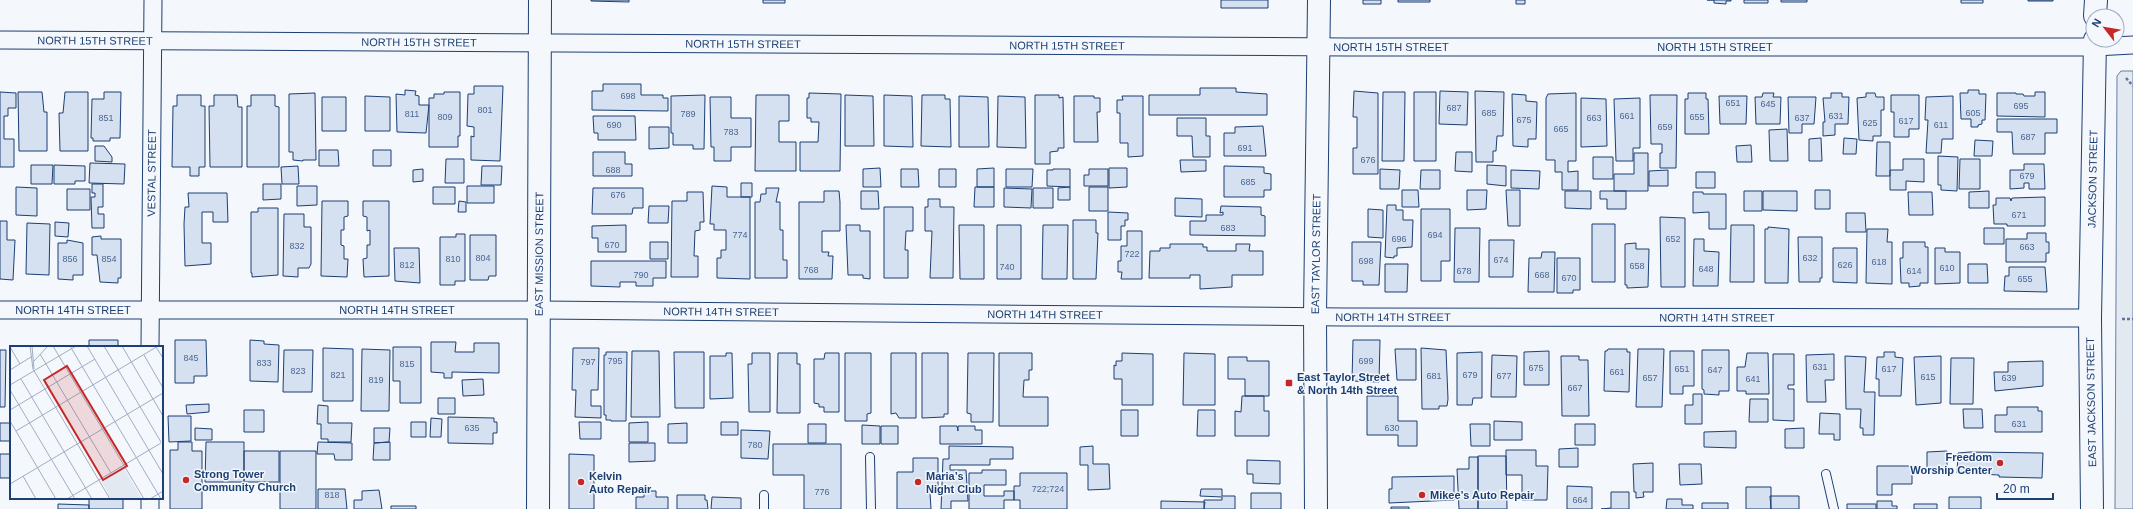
<svg xmlns="http://www.w3.org/2000/svg" width="2133" height="509" font-family="Arial,sans-serif">
<style>
.green{fill:#e3e9f0;stroke:#687fa3}
.building{fill:#d5e0f0;stroke:#1d3f73}
.lines{fill:none;stroke-linecap:round;stroke-linejoin:round}
.lane-casing{stroke:#1d3f73;stroke-width:10}
.street-casing{stroke:#1d3f73;stroke-width:19}
.secondary-casing{stroke:#1d3f73;stroke-width:24}
.path{stroke:#5e769c;stroke-width:2.5;stroke-dasharray:3 2;stroke-linecap:butt}
.lane{stroke:#f4f7fb;stroke-width:8}
.street{stroke:#f4f7fb;stroke-width:17}
.secondary{stroke:#f4f7fb;stroke-width:22}
.poi-dot{fill:#c62828;stroke:#f4f7fb;stroke-width:1.5}
.labels{text-anchor:middle;stroke-width:3;stroke-linejoin:round;paint-order:stroke}
.number-label{font-size:9px;fill:#4b6792}
.street-label{font-size:11px;fill:#1d3f73;stroke:#f4f7fb}
.poi-label{font-size:11px;font-weight:bold;fill:#1d3f73;stroke:#f4f7fb;text-anchor:start}
.inset-road{fill:none;stroke:#9eadc5;stroke-width:1}
.view{fill:#c62828;fill-opacity:0.15;stroke:#c62828;stroke-width:2}
.inset-edge{fill:none;stroke:#1d3f73;stroke-width:2}
</style>
<rect width="100%" height="100%" fill="#f4f7fb"/>
<!-- green -->
<path class="green" d="M2121 71H2133V509H2115L2117 76Z"/>
<!-- building -->
<path class="building" d="M629 0V2L591 1V0Z
M763 0H785V3H763Z
M1221 0H1268V8H1221Z
M1363 0H1381V4H1363Z
M1398 0H1430V2H1398Z
M1516 0H1525V4H1516Z
M1707 0H1731V1H1726V4L1714 3V0Z
M1744 0H1768V3H1744Z
M1781 0H1807V2H1781Z
M1961 0H1983V3H1961Z
M2028 0H2053V1H2028Z
M603 84H641V95H663V98H668V111L592 110V91H603Z
M474 86H503L500 161 471 160V136L474 137V127L467 126 468 94H474Z
M1200 88H1236V92L1267 94V115H1149V95H1200Z
M405 90 416 91 415 95 419 96V105H429L426 133 397 132 396 94 405 95Z
M1968 90H1979V94H1986L1985 120H1982V124L1978 125V127H1971V119H1961L1960 93H1968Z
M1354 91 1378 93V174H1353V148H1357V117H1353Z
M1440 91 1468 92 1467 125 1439 124Z
M1475 91 1504 92 1503 136H1497L1496 151H1493V162H1476Z
M0 92 16 93V108H8V116H4V139H14V167H0Z
M18 92H42L44 112H47V151H19Z
M65 92H88V151H60L59 113H63Z
M104 92H121L120 138H110V141H93V138H91L92 99H104Z
M444 92H460V136H458V147H429V98H434V94H444Z
M1383 92H1405L1404 161H1382Z
M1414 92H1436V161H1414Z
M2035 92H2045V117L1997 116V93H2016V94H2023L2024 96H2035Z
M315 93 316 160H303V161L293 160V152H289V94Z
M809 93 841 94 840 171H800V142H818L819 122H811V118H807V98H809Z
M1576 93V161H1568V172L1578 171V190H1562V172H1555V160H1546V98L1548 94Z
M1688 93H1706V99H1708L1709 134H1685V99H1688Z
M1763 93H1774L1773 97H1781L1780 124H1756L1755 97H1762Z
M1831 93H1842V97H1849L1848 124H1835V135L1823 136V122H1825L1823 98H1831Z
M1866 93H1875L1876 97H1884V110H1881V136H1873V141L1859 140 1857 98 1866 97Z
M1512 94 1526 95V101L1537 102 1536 139H1528V147L1513 146Z
M177 95H201V106H205V167H199V176H190V167H172L173 106H177Z
M214 95H237L238 107H242V167H210L209 106H214Z
M251 95H275V106L279 107V167H247V106H251Z
M705 95 704 149H693V145H673V133H671V96Z
M756 95H789V121H779V142H796V171H755Z
M845 95 873 96 874 146H845Z
M884 95 912 96 913 147 884 146Z
M922 95H945V99H950L951 147 921 146Z
M1035 95H1059V98L1063 97 1064 148H1058V151L1050 152V164H1035Z
M1650 95H1677L1676 168H1660V153H1662V144H1651Z
M1891 95H1919V129H1909V137H1894V112H1891Z
M365 96 390 97V131H365Z
M959 96 988 97 989 147H959Z
M998 96 1025 97 1026 148 997 147Z
M1074 96H1094V98H1100V112H1097L1098 142H1074Z
M1122 96H1143V156L1128 157V143H1120V113H1117V100H1123Z
M1719 96H1747L1746 124H1720Z
M1953 96V139H1942L1941 153H1926L1928 120H1925L1926 97Z
M322 97H346V131H322Z
M710 97H731V118H751V147H731V161H714V147H711Z
M1788 97H1816L1814 124H1802V133H1789Z
M1581 98 1606 99 1607 146 1581 147Z
M1640 98V148H1633V161H1616L1614 99Z
M593 116H635L636 140H598V133H594Z
M1177 118H1206V136H1210V157H1193L1192 136H1177Z
M1997 119H2057V133H2045V154H2013L2012 132H1997Z
M1263 126 1266 156H1224V133H1235V127Z
M649 127H669V148L649 149Z
M1787 129 1788 161H1770L1769 130Z
M1821 138 1822 161H1809V139Z
M1844 138 1857 139 1856 154H1843Z
M1975 140 1993 141 1992 156H1974Z
M1877 142H1890V176H1876Z
M1751 145 1752 162H1737L1736 146Z
M95 146H104L112 157V162L95 161Z
M319 150H338L339 166H319Z
M373 150H391V166H373Z
M593 152H625V164H632V176H593Z
M1456 152H1472V172L1455 171Z
M1634 153H1648V191H1614V174H1634Z
M1938 156 1958 157 1957 191 1941 190V185H1938Z
M1593 157H1613V179H1593Z
M446 159H464V183H445Z
M1903 159H1924V182L1906 181V190H1890V170H1903Z
M1960 159H1980V189H1959Z
M1180 160H1206V171L1181 172Z
M90 163 125 164 124 184 89 183Z
M2024 164H2044L2045 189H2029V183H2024V188L2010 189V170H2024Z
M31 165H53L52 184H31Z
M54 165 85 166V181H75V184H54Z
M1487 165 1506 166V186L1487 184Z
M298 166 299 184H282L281 167Z
M482 166H502L501 185H481Z
M1224 166 1264 167V173L1271 174V190H1264V197H1224Z
M880 168 881 187H863V169Z
M994 168V187H977V169Z
M1109 168H1127V187L1109 188Z
M423 169V181L413 182V170Z
M901 169H918L919 187H901Z
M939 169H956V187H939Z
M1006 169H1033L1032 187H1006Z
M1053 169H1070V187L1047 186V170H1053Z
M1089 169H1108V186H1084V175H1089Z
M1380 169 1400 170 1399 189H1380Z
M1421 170H1440V189H1420Z
M1511 170 1540 171 1539 189 1511 188Z
M1668 170V186H1649V171Z
M1696 172H1715V188H1696Z
M741 183H752V197H741Z
M92 184H103V207H98V214H104V228H92L91 197H95V193H92Z
M263 184H281V199L263 200Z
M297 186H317V205L297 206Z
M467 186H494V203H467Z
M712 186 727 187V197H750V279L717 278V258H721V250H726V230H714V224H710Z
M16 187 37 188V216L16 215Z
M433 187H455V204H433Z
M975 187H994V207H974Z
M1070 187V200H1058V188Z
M1089 187H1108V211H1089Z
M593 188H643V208H633L632 214H592Z
M766 188H779L776 202H780V230H783V260H787V278H755V202H760L761 194H766Z
M1004 188 1032 189 1031 208 1004 207Z
M1033 188H1053V208H1033Z
M67 189H90V210H67Z
M1402 190H1418L1419 207H1402Z
M1467 190H1487L1486 209 1467 210Z
M1506 190H1520V226H1508Z
M1815 190H1830V209H1815Z
M824 191H839L840 202V231H822V252H829L828 256H833L832 279H799V202H824Z
M861 191H878L879 209H861Z
M1565 191H1591V209L1565 208Z
M1600 191H1626V209H1607V199H1600Z
M1744 191H1762V211H1744Z
M1763 191H1797V211L1763 210Z
M1989 191V208H1969V192Z
M687 192H703L704 222H700V230L695 231 694 256H698V277H671L672 201H687Z
M1693 192H1703V194H1726V229H1709V212L1693 213Z
M1908 192H1932L1933 215H1909Z
M188 193H227L228 222H213V212H202V243H211V264L185 266 184 224 185 207H189Z
M2045 197V226H2007V224H1994L1993 205H1996V198H2010L2011 201 2012 198Z
M1175 198 1202 199V217L1175 216Z
M928 199H940V207H954L953 278H930L932 231H925V207H928Z
M322 201H348V216L344 217V230H341V245L344 246V259H348L347 277 321 276Z
M363 201H389V276L364 277 363 259 367 258V245H370V230L367 231V217L363 216Z
M459 201 466 202V212H458Z
M1387 205H1396V210H1403V220H1413L1412 247 1397 248V256H1394V258L1385 257Z
M649 206H669L668 223H648Z
M1221 206 1261 207V215L1265 216V236L1190 235V221H1206V215H1223V212L1220 213Z
M884 207H913V231H906L905 250H908V278H884Z
M258 208H278V275L252 277V273H251V212H258Z
M1368 209 1383 210V238L1368 237Z
M1421 209H1450V261H1441V281H1421Z
M1108 212 1128 213V220H1125V226H1121V240H1108Z
M1846 213H1865L1866 232H1846Z
M284 214H304V227H311V264L309 268H298V277L283 276Z
M1660 217 1685 218V287H1661Z
M1073 220H1096V233H1098L1096 279H1073Z
M0 221H7V240H15L13 280 0 279Z
M55 222 69 223 68 237 55 236Z
M27 223 50 224 49 275 26 274Z
M1592 224H1615V282H1592Z
M626 225V252H598V238H592V226Z
M846 225H860V231H870V279L863 278V275H848Z
M959 225H984V279H960Z
M997 225H1021V279H997Z
M1043 225H1068L1067 279H1042Z
M1731 225H1754V282H1730Z
M1768 227 1789 229 1788 283H1765V229H1768Z
M1455 228H1480L1479 282H1454Z
M1984 228H2004V244H1984Z
M1867 229H1888L1887 242H1892V284L1866 283Z
M1127 231H1142V279H1121L1122 272H1118V261H1121V246H1127Z
M2027 233H2046V242H2049V253H2046V262H2006V239H2027Z
M456 234H465V281H455V285H440V237H456Z
M470 235H496V276H489L488 280H470Z
M101 236V239H121V278H118V283L100 282 97 255H92V237Z
M1798 237H1822V278H1820V282H1799Z
M1694 239H1704V251L1719 252 1718 286H1693Z
M67 240 83 243V275H73V280L58 279V243H67Z
M1489 240H1514L1513 277H1489Z
M650 242H668V259H650Z
M1352 242H1381L1379 285H1363V281H1352Z
M1903 242H1925V247H1928V283H1920V286L1909 287V283H1901L1900 258H1903Z
M1636 243V249H1649L1648 287 1627 288V285H1625V244Z
M1170 244H1203V247H1207V251H1236V244H1250L1249 251H1263V275H1232V287L1200 289V275H1190V278H1149L1150 251H1160V248H1170Z
M394 248H419L420 283 395 281Z
M1833 248H1857V283L1833 282Z
M1935 248H1945V252H1960V283L1935 284Z
M1542 252H1555L1554 292H1528L1529 258H1541Z
M1557 258H1580V290H1573V293H1557Z
M591 261H666V278H653V286H636V282H620V287L591 286Z
M1385 264H1408L1407 292H1385Z
M1968 264H1987L1988 283H1968Z
M2009 267H2045L2047 292 2004 291 2005 276H2009Z
M89 340H118V347H89Z
M175 340H206L207 376H194V383H175Z
M250 340 264 341V344L279 345 278 382 250 381Z
M1353 340H1380L1379 382 1352 381Z
M431 342H456L455 352H474V343H499V373L452 372V378H444V373L431 372Z
M393 347H421V403H400V381H393Z
M323 348 353 349V401H323Z
M573 348H599L598 390H591V406H601V418L575 417 576 390H572Z
M1421 348 1446 350 1448 399 1447 406H1439V409H1422Z
M362 349 390 350 389 411H361Z
M1395 349H1416V380H1397Z
M1608 349H1627V352H1630L1629 392 1604 391 1605 351H1607Z
M1638 349H1664L1662 407H1636Z
M0 350H6L5 407H0Z
M284 350H313L312 392H283Z
M1702 350H1729V391H1719V395L1704 394V390L1702 389Z
M632 351H659L660 417H631Z
M1549 351V385H1524V352Z
M1670 351H1694V386H1683V394H1670Z
M606 352H627L626 421H611V420H606V415H604V355H606Z
M674 352H704V408H675Z
M1482 352V398H1473L1472 405H1457V353Z
M1884 352H1895V357L1903 358 1901 396H1879V379H1876L1877 357H1884Z
M726 353H732L733 398 710 399V356H726Z
M752 353H770V412H749L748 364H752Z
M778 353H797V364H800V413H777Z
M825 353H839V412H824V407H819V404L814 403V359H824Z
M845 353H871V413L867 414V421H845Z
M891 353H916V418H899L896 413 891 414Z
M922 353H948V414H944V417L922 418Z
M968 353H994L993 422H971V414L967 413Z
M999 353H1032V370H1029V380H1024L1023 397H1048V426H999Z
M1122 353 1153 354V405H1122V379H1114V365L1116 366V361H1122Z
M1184 353 1215 354V405H1183Z
M1747 353H1768L1769 394H1746V391H1737V367H1745Z
M1773 354H1794V385H1788V389H1794V421L1773 420Z
M1834 354V380H1825L1826 402H1807L1806 355Z
M1492 355 1517 356 1516 397H1491Z
M1561 356H1579V360H1588L1589 416H1562Z
M1845 356 1866 357 1864 392H1875L1874 435H1863V428H1860L1861 409H1846Z
M1941 356V403L1916 405 1914 357Z
M1228 357H1247V361H1269V396H1245V379H1228Z
M1951 358H1974L1973 404H1950Z
M2043 361V386L1995 391 1994 372H2008V362Z
M483 379 484 395 463 396 462 380Z
M1693 394H1702V424H1685V405H1693Z
M1242 396H1264V411H1269V436H1235V411L1241 412Z
M1367 396H1398V421H1417V446H1398V435H1367Z
M438 398H455V414H438Z
M1750 399H1768V422H1749Z
M209 404V412L187 414 186 405Z
M318 405 328 406V423H352L351 442H328V439H321V424H317Z
M2007 407H2038V411H2042V432H1995V415H2007Z
M1963 409H1982L1983 428H1964Z
M244 410H264V432H244Z
M1121 410H1138V436H1121Z
M1198 410H1215V436H1197Z
M1820 413 1840 414V440H1834V434H1819Z
M168 416H191V441L169 442Z
M448 417 494 418V422H497V433H493V444L448 443Z
M431 418 442 419 441 437H430Z
M1494 421 1522 422V440H1494Z
M411 422H426V437H411Z
M579 422H601V439H580Z
M648 422V442H629V423Z
M721 422H738V435H721Z
M0 423H11V441H0Z
M687 423V443H668V424Z
M808 424H826V443H808Z
M1470 424H1490V446H1471Z
M1575 424H1595V445H1575Z
M862 425 880 426V444H862Z
M881 426H898V444H881Z
M940 426H957L958 431V426H975V430H982V444H940Z
M195 428 212 429V440H195Z
M374 428H390L389 442 374 443Z
M1804 428V448H1785V429Z
M741 430 770 431 768 459 741 458Z
M1736 431V448L1704 447V432Z
M178 442H192V451H202V509H170V450H178Z
M206 442H244V482H205Z
M318 442 352 443V460H335L334 454H317Z
M390 442V460H373L374 443Z
M629 443H655V461L629 462Z
M773 444H841V509H804V475H773Z
M949 446 1013 447V459H990V465H950V470H966L968 501H951V509H941L943 459H949Z
M1093 446V464H1109L1110 489 1088 490V465H1080V447Z
M1578 448V467H1559V449Z
M1506 450H1536V466H1548L1547 500H1522V475H1506Z
M244 451H279V482H244Z
M280 451H316V509H280Z
M1947 451V472L1927 473V452Z
M1970 452 2043 453 2042 478 1999 477V475L1957 473 1958 453Z
M0 454H11V478H0Z
M569 454 594 455V509H569Z
M1478 456H1506L1507 509H1478Z
M1469 457H1478V509H1459L1457 469H1469Z
M913 458H938V493H930L931 509H897V472H913Z
M1247 460 1280 461V484L1253 483V474H1247Z
M1653 463V492H1643L1644 497 1636 498V492H1634L1633 464Z
M1679 464H1701L1702 484 1680 485Z
M1877 466H1912V484H1892V495H1877Z
M982 470H1006V485H984V496H1004V491H1014V500H1004V509H969V473H982Z
M1020 473H1067V509H1020V500H1014V486H1020Z
M1454 476V500L1389 503V489H1392V477Z
M1567 486 1592 487V509H1567Z
M1746 487H1771V509H1746Z
M318 489H345L347 509H318Z
M1201 489H1222V496H1235V509H1204V500H1222V497L1200 496Z
M379 490 382 509H354V500H362V491Z
M644 491H656V497H668V509H636V497H644Z
M1611 492H1629V509H1601L1611 508Z
M1251 493H1281V509H1251Z
M677 495H705V500H707L708 509H677Z
M1770 496H1799V509H1771Z
M712 497 741 498V509H711Z
M1949 497H1981V509H1949Z
M89 498H123V509H89Z
M1667 499H1682V505H1693V509H1666Z
M1161 501 1205 502 1204 509H1161Z
M1877 501H1892V506H1897V509H1877Z
M1702 503H1728V509H1702Z
M58 504 89 505V509H58Z
M1847 504H1876V509H1847Z
M1914 504H1937V509H1914Z
M391 506H416V509H391Z
M1391 507H1409V509H1391Z"/>
<g class="lines">
<defs>
<path id="lane" d="M870 457 871 509
M1826 474 1834 509
M764 509V495"/>
<g id="street">
<path id="s1" d="M0 40 1347 47H2095L2133 45"/>
<path id="s2" d="M0 310H539L1344 317 2090 318"/>
<path id="s3" d="M150 347 153 0"/>
<path d="M150 509V498"/>
</g>
<g id="secondary">
<path d="M2095 16 2096 0"/>
<path id="s4" d="M538 509 540 0"/>
<path id="s5" d="M1316 509 1315 316 1319 0"/>
<path id="s6" d="M2092 509 2090 318 2095 40"/>
</g>
</defs>
<!-- lane casing -->
<use href="#lane" class="lane-casing"/>
<!-- street casing -->
<use href="#street" class="street-casing"/>
<!-- secondary casing -->
<use href="#secondary" class="secondary-casing"/>
<!-- path -->
<path class="path" d="M2126 78 2133 86
M2122 319H2133"/>
<!-- lane -->
<use href="#lane" class="lane"/>
<!-- street -->
<use href="#street" class="street"/>
<!-- secondary -->
<use href="#secondary" class="secondary"/>
</g>
<!-- markers -->
<g class="poi-dot">
<rect x="1285" y="379" width="8" height="8" rx="2"/>
<circle cx="2000" cy="463" r="4"/>
<circle cx="186" cy="480" r="4"/>
<circle cx="581" cy="482" r="4"/>
<circle cx="918" cy="482" r="4"/>
<circle cx="1422" cy="495" r="4"/>
</g>
<g class="labels">
<!-- number labels -->
<g class="number-label">
<text x="628" y="99">698</text>
<text x="1733" y="106">651</text>
<text x="1768" y="107">645</text>
<text x="2021" y="109">695</text>
<text x="1454" y="111">687</text>
<text x="485" y="113">801</text>
<text x="1489" y="116">685</text>
<text x="1973" y="116">605</text>
<text x="412" y="117">811</text>
<text x="688" y="117">789</text>
<text x="1627" y="119">661</text>
<text x="1836" y="119">631</text>
<text x="445" y="120">809</text>
<text x="1697" y="120">655</text>
<text x="106" y="121">851</text>
<text x="1594" y="121">663</text>
<text x="1802" y="121">637</text>
<text x="1524" y="123">675</text>
<text x="1906" y="124">617</text>
<text x="1870" y="126">625</text>
<text x="614" y="128">690</text>
<text x="1941" y="128">611</text>
<text x="1665" y="130">659</text>
<text x="1561" y="132">665</text>
<text x="731" y="135">783</text>
<text x="2028" y="140">687</text>
<text x="1245" y="151">691</text>
<text x="1368" y="163">676</text>
<text x="613" y="173">688</text>
<text x="2027" y="179">679</text>
<text x="1248" y="185">685</text>
<text x="618" y="198">676</text>
<text x="2019" y="218">671</text>
<text x="1228" y="231">683</text>
<text x="740" y="238">774</text>
<text x="1435" y="238">694</text>
<text x="1399" y="242">696</text>
<text x="1673" y="242">652</text>
<text x="612" y="248">670</text>
<text x="297" y="249">832</text>
<text x="2027" y="250">663</text>
<text x="1132" y="257">722</text>
<text x="483" y="261">804</text>
<text x="1810" y="261">632</text>
<text x="70" y="262">856</text>
<text x="109" y="262">854</text>
<text x="453" y="262">810</text>
<text x="1501" y="263">674</text>
<text x="1366" y="264">698</text>
<text x="1879" y="265">618</text>
<text x="407" y="268">812</text>
<text x="1845" y="268">626</text>
<text x="1637" y="269">658</text>
<text x="1007" y="270">740</text>
<text x="1947" y="271">610</text>
<text x="1706" y="272">648</text>
<text x="811" y="273">768</text>
<text x="1464" y="274">678</text>
<text x="1914" y="274">614</text>
<text x="641" y="278">790</text>
<text x="1542" y="278">668</text>
<text x="1569" y="281">670</text>
<text x="2025" y="282">655</text>
<text x="191" y="361">845</text>
<text x="615" y="364">795</text>
<text x="1366" y="364">699</text>
<text x="588" y="365">797</text>
<text x="264" y="366">833</text>
<text x="407" y="367">815</text>
<text x="1820" y="370">631</text>
<text x="1536" y="371">675</text>
<text x="1682" y="372">651</text>
<text x="1889" y="372">617</text>
<text x="1715" y="373">647</text>
<text x="298" y="374">823</text>
<text x="1617" y="375">661</text>
<text x="338" y="378">821</text>
<text x="1470" y="378">679</text>
<text x="1434" y="379">681</text>
<text x="1504" y="379">677</text>
<text x="1928" y="380">615</text>
<text x="1650" y="381">657</text>
<text x="2009" y="381">639</text>
<text x="1753" y="382">641</text>
<text x="376" y="383">819</text>
<text x="1575" y="391">667</text>
<text x="2019" y="427">631</text>
<text x="472" y="431">635</text>
<text x="1392" y="431">630</text>
<text x="755" y="448">780</text>
<text x="1048" y="492">722;724</text>
<text x="822" y="495">776</text>
<text x="332" y="498">818</text>
<text x="1580" y="503">664</text>
</g>
<!-- street labels -->
<g class="street-label">
<text dy="4" stroke="none"><textPath href="#s1" startOffset="95">NORTH 15TH STREET</textPath></text>
<text dy="4" stroke="none"><textPath href="#s1" startOffset="419">NORTH 15TH STREET</textPath></text>
<text dy="4" stroke="none"><textPath href="#s1" startOffset="743">NORTH 15TH STREET</textPath></text>
<text dy="4" stroke="none"><textPath href="#s1" startOffset="1067">NORTH 15TH STREET</textPath></text>
<text dy="4" stroke="none"><textPath href="#s1" startOffset="1391">NORTH 15TH STREET</textPath></text>
<text dy="4" stroke="none"><textPath href="#s1" startOffset="1715">NORTH 15TH STREET</textPath></text>
<text dy="4" stroke="none"><textPath href="#s3" startOffset="174">VESTAL STREET</textPath></text>
<text dy="4" stroke="none"><textPath href="#s6" startOffset="330">JACKSON STREET</textPath></text>
<text dy="4" stroke="none"><textPath href="#s4" startOffset="255">EAST MISSION STREET</textPath></text>
<text dy="4" stroke="none"><textPath href="#s5" startOffset="255">EAST TAYLOR STREET</textPath></text>
<text dy="4" stroke="none"><textPath href="#s2" startOffset="73">NORTH 14TH STREET</textPath></text>
<text dy="4" stroke="none"><textPath href="#s2" startOffset="397">NORTH 14TH STREET</textPath></text>
<text dy="4" stroke="none"><textPath href="#s2" startOffset="721">NORTH 14TH STREET</textPath></text>
<text dy="4" stroke="none"><textPath href="#s2" startOffset="1045">NORTH 14TH STREET</textPath></text>
<text dy="4" stroke="none"><textPath href="#s2" startOffset="1393">NORTH 14TH STREET</textPath></text>
<text dy="4" stroke="none"><textPath href="#s2" startOffset="1717">NORTH 14TH STREET</textPath></text>
<text transform="translate(2091 402) rotate(-91)" y="4">EAST JACKSON STREET</text>
</g>
<!-- poi labels -->
<g class="poi-label">
<text x="1297" y="381">East Taylor Street<tspan x="1297" dy="13">&amp; North 14th Street</tspan></text>
<text x="1992" y="461" text-anchor="end">Freedom<tspan x="1992" dy="13">Worship Center</tspan></text>
<text x="194" y="478">Strong Tower<tspan x="194" dy="13">Community Church</tspan></text>
<text x="589" y="480">Kelvin<tspan x="589" dy="13">Auto Repair</tspan></text>
<text x="926" y="480">Maria’s<tspan x="926" dy="13">Night Club</tspan></text>
<text x="1430" y="499">Mikee’s Auto Repair</text>
</g>
</g>
<!-- overview -->
<g transform="translate(10 346)">
<rect width="153" height="153" fill="#f4f7fb"/>
<path d="M113 121 132 153H101L91 134Z" fill="#e3e9f0"/>
<path class="inset-road" d="M20 0 23 23 100 153M22 0 24 23M43 0 134 153M60 0 151 153M77 0 153 128M94 0 151 96M112 0 153 70M0 1 10 18M146 1 153 12M30 8 101 127M134 9 153 42M24 15 38 0M0 24 21 11M11 33 82 153M0 39 66 0M0 44 65 153M0 64 85 13M0 75 46 153M6 85 148 0M13 130 26 153M0 138 153 47M57 153 151 97M140 153 153 145"/>
<path class="view" d="M57 20 117 120 93 134 34 34Z"/>
<rect width="153" height="153" class="inset-edge"/>
</g>
<!-- north arrow -->
<g transform="translate(2105 28) rotate(301)"><circle r="19" fill="#f4f7fb" stroke="#9eadc5"/>
<path d="M0-3L7 15L0 10L-7 15Z" fill="#c62828"/>
<text y="-6" font-size="11" font-weight="bold" text-anchor="middle" fill="#1d3f73">N</text>
</g>
<!-- scale -->
<path d="M1997 493v6h56v-6" fill="none" stroke="#1d3f73" stroke-width="2"/>
<text x="2003" y="493" font-size="12" fill="#1d3f73" stroke="#f4f7fb" stroke-width="3" paint-order="stroke">20 m</text>
</svg>
